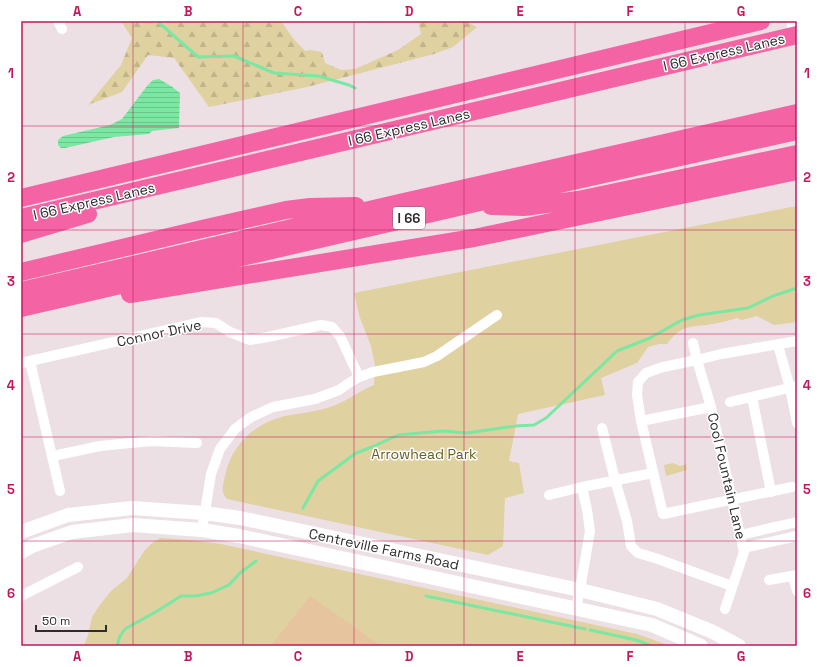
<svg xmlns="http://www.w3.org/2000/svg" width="818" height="667" font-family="'Space Grotesk',sans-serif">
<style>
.green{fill:#dfd1a0}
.forest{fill:url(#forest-firs)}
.pitch{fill:#e6c49d}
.water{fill:url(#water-rules)}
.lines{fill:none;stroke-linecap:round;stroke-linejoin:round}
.stream{stroke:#7ae7a3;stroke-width:3}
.street{stroke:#fff;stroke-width:10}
.secondary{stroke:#fff;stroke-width:14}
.highway{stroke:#f464a5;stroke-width:18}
.grid{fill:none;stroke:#c2185b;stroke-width:1;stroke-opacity:0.55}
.labels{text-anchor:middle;stroke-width:3;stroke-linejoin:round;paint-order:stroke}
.shield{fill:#fff;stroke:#6b6b6b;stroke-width:1}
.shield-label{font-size:13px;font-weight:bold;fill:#2c2c2c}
.street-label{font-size:14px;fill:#2c2c2c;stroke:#fff}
.park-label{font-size:14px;fill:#665f20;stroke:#fff}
.neatline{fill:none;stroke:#c2185b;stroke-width:1.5}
.grid-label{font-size:13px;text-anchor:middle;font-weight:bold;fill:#c2185b}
</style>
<defs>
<pattern id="forest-firs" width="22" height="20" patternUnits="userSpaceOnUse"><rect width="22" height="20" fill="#dfd1a0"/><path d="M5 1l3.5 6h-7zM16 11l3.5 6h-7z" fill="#c0b48a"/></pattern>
<pattern id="water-rules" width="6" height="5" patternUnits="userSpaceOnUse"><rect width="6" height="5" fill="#7ae7a3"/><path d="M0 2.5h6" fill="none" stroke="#6ac68c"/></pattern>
</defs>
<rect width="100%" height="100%" fill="#ede0e4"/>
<!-- green -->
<path class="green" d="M797 206V322L774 325 757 316 742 320 737 318C729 320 721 323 712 324 690 328 683 323 667 344H659L648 347 637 363 601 378 605 395 518 414 509 461 519 463 524 493 505 498 503 546 488 555 227 499C220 491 223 485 225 476 231 445 255 423 285 416 300 413 316 412 330 407 346 402 359 391 374 385L375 366 371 346 360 318 354 293Z
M673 463 680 466 686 464 687 470 666 476 664 465Z
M160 538 191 540 221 544 637 634 671 646H84L88 635 92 617 99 606 111 591 127 578 139 559 145 550 152 543Z"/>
<!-- forest -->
<path class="forest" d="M121 21H282C288 33 296 42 305 51L311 50 322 52 325 63 341 70 355 69 398 50 421 34 418 21H465L477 27 453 47 434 54 307 87 209 107 174 58 148 55 122 92 88 105 121 65 132 38Z"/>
<!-- pitch -->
<path class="pitch" d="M310 596 381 646H271Z"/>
<!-- water -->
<path class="water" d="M159 79 171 86 180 93 179 128 152 131 149 134 114 137 65 148H61L58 145V140L63 136 110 125 122 119 147 86 153 80Z"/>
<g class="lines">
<!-- stream -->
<path class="stream" d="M157 21 198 57 234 56 274 73 318 76 349 85 355 88
M303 508 318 481 356 453 372 447 398 435 443 431 467 433 516 426 534 425 546 418 617 351 650 338 682 320 699 315 748 308 773 296 797 288
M426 596 585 629
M590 630 636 640 652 646
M117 646 120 636 125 629 159 610 181 596H195L211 593 229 585 240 573 256 561"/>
<!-- street -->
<path class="street" d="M58 21 62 29
M693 343 697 360 711 407 744 552 725 609
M778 345 790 388 797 423
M30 361 60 491
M21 363 202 322 216 323 230 332 250 340 268 337 321 325 332 327 340 336 359 377
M752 397 771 492
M730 402 797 386
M641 421 711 407
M602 428 615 480 627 521 631 546 638 553 655 558 732 586
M53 456 100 446 151 441 197 443
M792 487 663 514 641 421 637 395 638 382 646 373 663 367 697 360 721 354 797 341
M549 495 582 487 653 473
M202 530 211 474 220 449 235 429 251 417 273 407 315 399 339 390 349 383 359 377 373 372 424 362 437 356 497 315
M740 535 797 522
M743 548 797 536
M793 576 797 591
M769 580 797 575
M21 596 78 567
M576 609 580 590 590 531 587 510 582 487"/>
<!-- secondary -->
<path class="secondary" d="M793 21 797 37
M21 532 68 515 132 508 204 513 240 518 580 590 657 609 713 632 739 646
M21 552 32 546 72 532 133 525 202 530 239 536 652 625 701 646"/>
<!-- highway -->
<path class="highway" d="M21 198 761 21
M491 206 524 207 578 200 797 154
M21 218 797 35
M21 234 88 214
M21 272 202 229 286 210 310 207 356 206
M21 291 408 201 797 113
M130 294 474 238 797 171
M21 308 506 196 797 131"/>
</g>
<!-- grid -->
<path class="grid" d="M133 21V646M243 21V646M354 21V646M464 21V646M575 21V646M685 21V646M21 126H797M21 230H797M21 334H797M21 437H797M21 541H797"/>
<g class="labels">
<!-- shield labels -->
<rect class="shield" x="393" y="207" width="32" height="22" rx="3"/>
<g class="shield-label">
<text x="409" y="223">I 66</text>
</g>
<!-- street labels -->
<g class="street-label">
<text transform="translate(724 52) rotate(-13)" y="5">I 66 Express Lanes</text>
<text transform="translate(409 127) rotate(-13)" y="5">I 66 Express Lanes</text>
<text transform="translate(94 201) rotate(-13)" y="5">I 66 Express Lanes</text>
<text transform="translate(159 333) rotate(-12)" y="5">Connor Drive</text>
<text transform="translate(727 476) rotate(77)" y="5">Cool Fountain Lane</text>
<text transform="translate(384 549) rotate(12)" y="5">Centreville Farms Road</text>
</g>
<!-- park labels -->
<g class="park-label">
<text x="424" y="459">Arrowhead Park</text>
</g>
</g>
<!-- border -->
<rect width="818" height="667" fill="none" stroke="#ffffff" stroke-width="44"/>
<!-- scale -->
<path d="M36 625v6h70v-6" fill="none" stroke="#2c2c2c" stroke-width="2"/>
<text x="42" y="625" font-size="12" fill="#2c2c2c" stroke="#ffffff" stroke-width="3" paint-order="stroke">50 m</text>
<rect x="22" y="22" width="774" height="623" class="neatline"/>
<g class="grid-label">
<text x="77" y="16">A</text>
<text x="188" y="16">B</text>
<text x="298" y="16">C</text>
<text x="409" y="16">D</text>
<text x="520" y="16">E</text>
<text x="630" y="16">F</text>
<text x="741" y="16">G</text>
<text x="11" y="78">1</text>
<text x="807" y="78">1</text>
<text x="11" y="182">2</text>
<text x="807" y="182">2</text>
<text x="11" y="286">3</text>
<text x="807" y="286">3</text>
<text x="11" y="390">4</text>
<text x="807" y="390">4</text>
<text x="11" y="494">5</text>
<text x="807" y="494">5</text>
<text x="11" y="598">6</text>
<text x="807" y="598">6</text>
<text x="77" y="661">A</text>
<text x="188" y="661">B</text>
<text x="298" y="661">C</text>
<text x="409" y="661">D</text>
<text x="520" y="661">E</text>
<text x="630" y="661">F</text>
<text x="741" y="661">G</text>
</g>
</svg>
